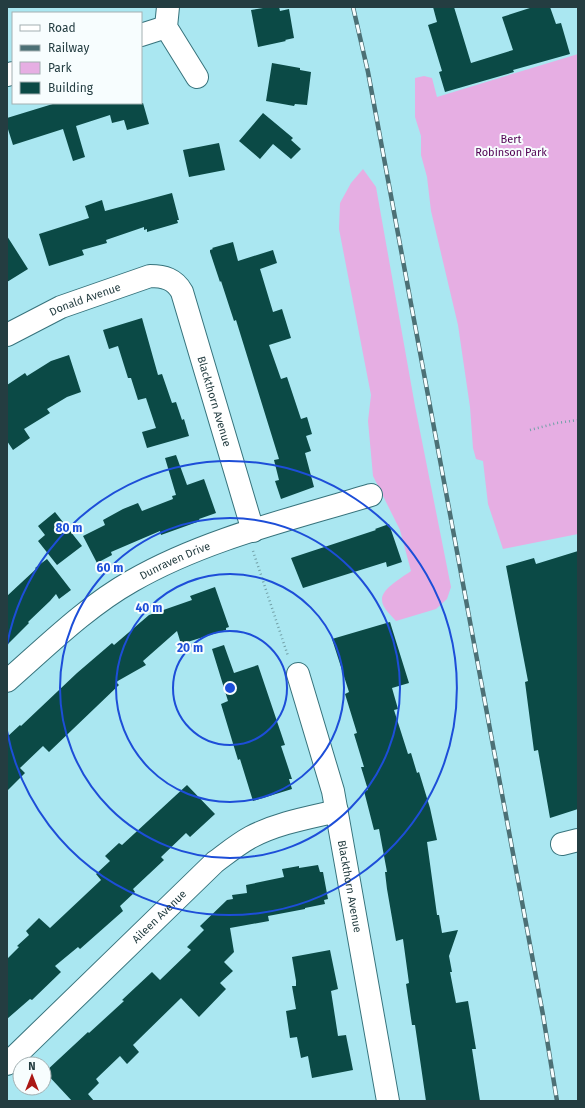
<svg xmlns="http://www.w3.org/2000/svg" width="585" height="1108" font-family="'Fira Sans',sans-serif">
<style>
.green{fill:#e6aee3}
.building{fill:#0b4a46}
.lines{fill:none;stroke-linecap:round;stroke-linejoin:round}
.minor-casing{stroke:#37737c;stroke-width:24}
.path{stroke:#73a1a8;stroke-width:2.5;stroke-dasharray:1 3;stroke-linecap:butt}
.minor{stroke:#fff;stroke-width:22}
.rail-casing{stroke:#4c7075;stroke-width:4.5}
.rail{stroke:#f7fdfe;stroke-width:3;stroke-dasharray:9;stroke-linecap:butt}
.ring{fill:none;stroke:#1d4ed8;stroke-width:2}
.labels{text-anchor:middle;stroke-width:4;stroke-linejoin:round;paint-order:stroke}
.park-label{font-size:11px;fill:#510052;stroke:#f7fdfe}
.street-label{font-size:11px;fill:#243d41;stroke:#f7fdfe}
.centre{fill:#1d4ed8;stroke:#f7fdfe;stroke-width:2}
.ring-label{font-size:12px;text-anchor:middle;font-weight:bold;fill:#1d4ed8;stroke:#f7fdfe;stroke-width:4;stroke-linejoin:round;paint-order:stroke}
</style>
<rect width="100%" height="100%" fill="#aae7f1"/>
<!-- green -->
<path class="green" d="M578 54V534L503 549 488 504 483 461 476 459 473 448 470 407 458 325 431 211 427 177 421 155V136L415 117V78L424 76 432 78 437 97Z
M363 169 376 187 415 406 451 587 447 599 436 609 396 621C391 615 382 608 382 600 381 589 403 577 411 571L400 530 373 476 368 421 371 395 339 229 340 203 351 183Z"/>
<!-- building -->
<path class="building" d="M269 7H279L280 11 289 9 294 38 285 40 286 41 258 47 251 10Z
M433 7H454L471 63 513 50 502 17 533 7H550L556 24 561 23 570 54 513 70 514 72 445 92 439 72 442 71 428 25 437 22Z
M272 63 300 68V70L311 72 307 105 295 104 294 106 266 101Z
M56 103H143L149 124 127 130 124 120 112 123 110 115 76 126 85 157 73 161 63 129 13 145 7 126V118Z
M263 113 293 138 291 140 301 149 291 159 273 144 260 159 239 141Z
M219 143 225 170 189 177 183 150Z
M172 193 179 220H177L178 223 147 232V229L144 230V227L106 240 107 243 82 250 84 255 49 266 39 234 89 218 85 206 102 200 105 211Z
M7 236 28 269 7 282Z
M233 242 238 261 273 250 277 263 260 269 273 312 282 309 291 338 269 345 281 379 287 377 301 419 307 417 312 434 306 436 311 451 305 453 314 487 281 499 275 481 279 480 274 460 279 459 236 320 234 321 221 281 220 282 210 252V250L213 249 212 248Z
M142 318 158 375 162 374 172 403 176 402 182 420 184 419 189 436 147 448 142 432 156 428 146 398 138 400 131 378H128L118 346 109 349 103 330Z
M69 355 81 392 67 397 47 409 50 413 24 429 30 438 13 450 7 441V385L25 373 27 376 51 361Z
M176 455 187 485 204 479 216 513 199 519 200 521 161 535 160 531 111 552 112 555 97 563 83 536 105 525 103 520 123 509 138 503 142 511 173 499 172 496 176 495 165 458Z
M55 512 82 546 57 565 38 541 45 535 38 526Z
M389 524 402 562 387 567 386 562 303 588 291 558 376 530 375 529Z
M578 551V809L550 818 538 750 534 751 525 682 528 681 506 566 534 558 536 564Z
M47 559 71 590 59 599 56 594 50 601 28 622 29 623 7 645V596L36 569 35 568Z
M215 587 229 627 226 628V630L181 644 177 631 143 661 146 665 116 682 119 685 49 752 43 746 20 768 25 773 7 791V737L20 725 21 726 77 673 112 643 114 645 149 615 192 600 190 596Z
M390 622 409 683 392 688 398 709 394 710 408 754 411 753 417 773 419 772 430 808 437 840 427 842 437 915H439L442 933 458 930 449 956 452 972H450L456 1003 468 1001 476 1049H472L480 1101H426L415 1025H412L406 984 409 983 403 939 396 941 387 889 385 872H387L379 829 374 830 364 791 368 790 361 767H364L354 734 357 733 345 694 349 692 332 639Z
M224 645 234 673 258 665 285 745 281 746 292 779H289L292 789 253 801 240 759 238 760 221 704 228 701 212 649Z
M187 785 215 814 190 837 186 833 161 857 164 860 133 889 135 892 120 906 123 911 80 949 78 947 55 966 61 972 32 1000 30 999 7 1019V959L19 947 17 946 29 935 26 931 39 918 50 928 101 880 96 874 110 861 105 856 119 843 122 845Z
M318 865 320 872H323L328 899 324 900 325 904 305 908V909L268 916 269 921 230 928 234 952 224 962 233 971 220 983 226 989 199 1017 181 998 133 1045 139 1052 127 1064 120 1056 96 1079 99 1083 88 1094 94 1101H72L45 1072 88 1032 89 1033 124 1001 122 1000 152 972 160 980 191 950 187 947 204 930 200 926 227 900 233 899 232 895 247 893 246 885 284 877 282 869 299 866V868Z
M330 950 338 989 331 991 338 1036 346 1035 353 1070 312 1078 308 1056 301 1058 297 1037 290 1038 286 1011 296 1009 292 986H296V981L292 957Z"/>
<g class="lines">
<defs>
<g id="minor">
<path d="M168 7 166 27 197 77"/>
<path d="M141 35 166 27"/>
<path d="M7 75 13 73"/>
<path id="s1" d="M7 335 61 307 150 276C164 276 175 279 182 292L253 531"/>
<path id="s2" d="M298 674 333 791 388 1101"/>
<path id="s3" d="M7 681C47 646 86 607 132 581 205 539 292 519 371 495"/>
<path d="M562 844 578 840"/>
<path id="s4" d="M7 1064 215 862C226 854 238 844 251 837 278 823 307 818 337 811"/>
</g>
</defs>
<!-- minor casing -->
<use href="#minor" class="minor-casing"/>
<!-- path -->
<path class="path" d="M530 430 557 423 578 420
M253 551 288 656"/>
<!-- minor -->
<use href="#minor" class="minor"/>
<defs>
<path id="rail" d="M353 7 368 72 543 1015 557 1101"/>
</defs>
<!-- rail casing -->
<use href="#rail" class="rail-casing"/>
<!-- rail -->
<use href="#rail" class="rail"/>
</g>
<!-- distance rings -->
<g class="ring">
<circle cx="230" cy="688" r="57"/>
<circle cx="230" cy="688" r="114"/>
<circle cx="230" cy="688" r="170"/>
<path d="M7 645A227 227 0 1 1 7 731"/>
</g>
<g class="labels">
<!-- park labels -->
<g class="park-label">
<text x="511" y="143">Bert<tspan x="511" dy="13">Robinson Park</tspan></text>
</g>
<!-- street labels -->
<g class="street-label">
<text dy="4" stroke="none"><textPath href="#s1" startOffset="86">Donald Avenue</textPath></text>
<text dy="4" stroke="none"><textPath href="#s1" startOffset="307">Blackthorn Avenue</textPath></text>
<text dy="4" stroke="none"><textPath href="#s3" startOffset="208">Dunraven Drive</textPath></text>
<text dy="4" stroke="none"><textPath href="#s2" startOffset="219">Blackthorn Avenue</textPath></text>
<text dy="4" stroke="none"><textPath href="#s4" startOffset="212">Aileen Avenue</textPath></text>
</g>
</g>
<circle cx="230" cy="688" r="6" class="centre"/>
<g class="ring-label">
<text x="69" y="532">80 m</text>
<text x="110" y="572">60 m</text>
<text x="149" y="612">40 m</text>
<text x="190" y="652">20 m</text>
</g>
<!-- border -->
<rect width="585" height="1108" fill="none" stroke="#243d41" stroke-width="16"/>
<!-- legend -->
<rect x="12" y="12" width="130" height="92" fill="#f7fdfe" stroke="#a3b0b2"/>
<rect x="20" y="25" width="20" height="6" fill="#ffffff" stroke="#a3b0b2"/>
<text x="48" y="32" font-size="12" fill="#243d41">Road</text>
<rect x="20" y="45" width="20" height="6" fill="#4c7075" stroke="#a3b0b2"/>
<text x="48" y="52" font-size="12" fill="#243d41">Railway</text>
<rect x="20" y="62" width="20" height="12" fill="#e6aee3" stroke="#a3b0b2"/>
<text x="48" y="72" font-size="12" fill="#243d41">Park</text>
<rect x="20" y="82" width="20" height="12" fill="#0b4a46" stroke="#a3b0b2"/>
<text x="48" y="92" font-size="12" fill="#243d41">Building</text>
<!-- north arrow -->
<g transform="translate(32 1076)"><circle r="19" fill="#f7fdfe" stroke="#a3b0b2"/>
<path d="M0-3L7 15L0 10L-7 15Z" fill="#aa1815"/>
<text y="-6" font-size="11" font-weight="bold" text-anchor="middle" fill="#243d41">N</text>
</g>
</svg>
